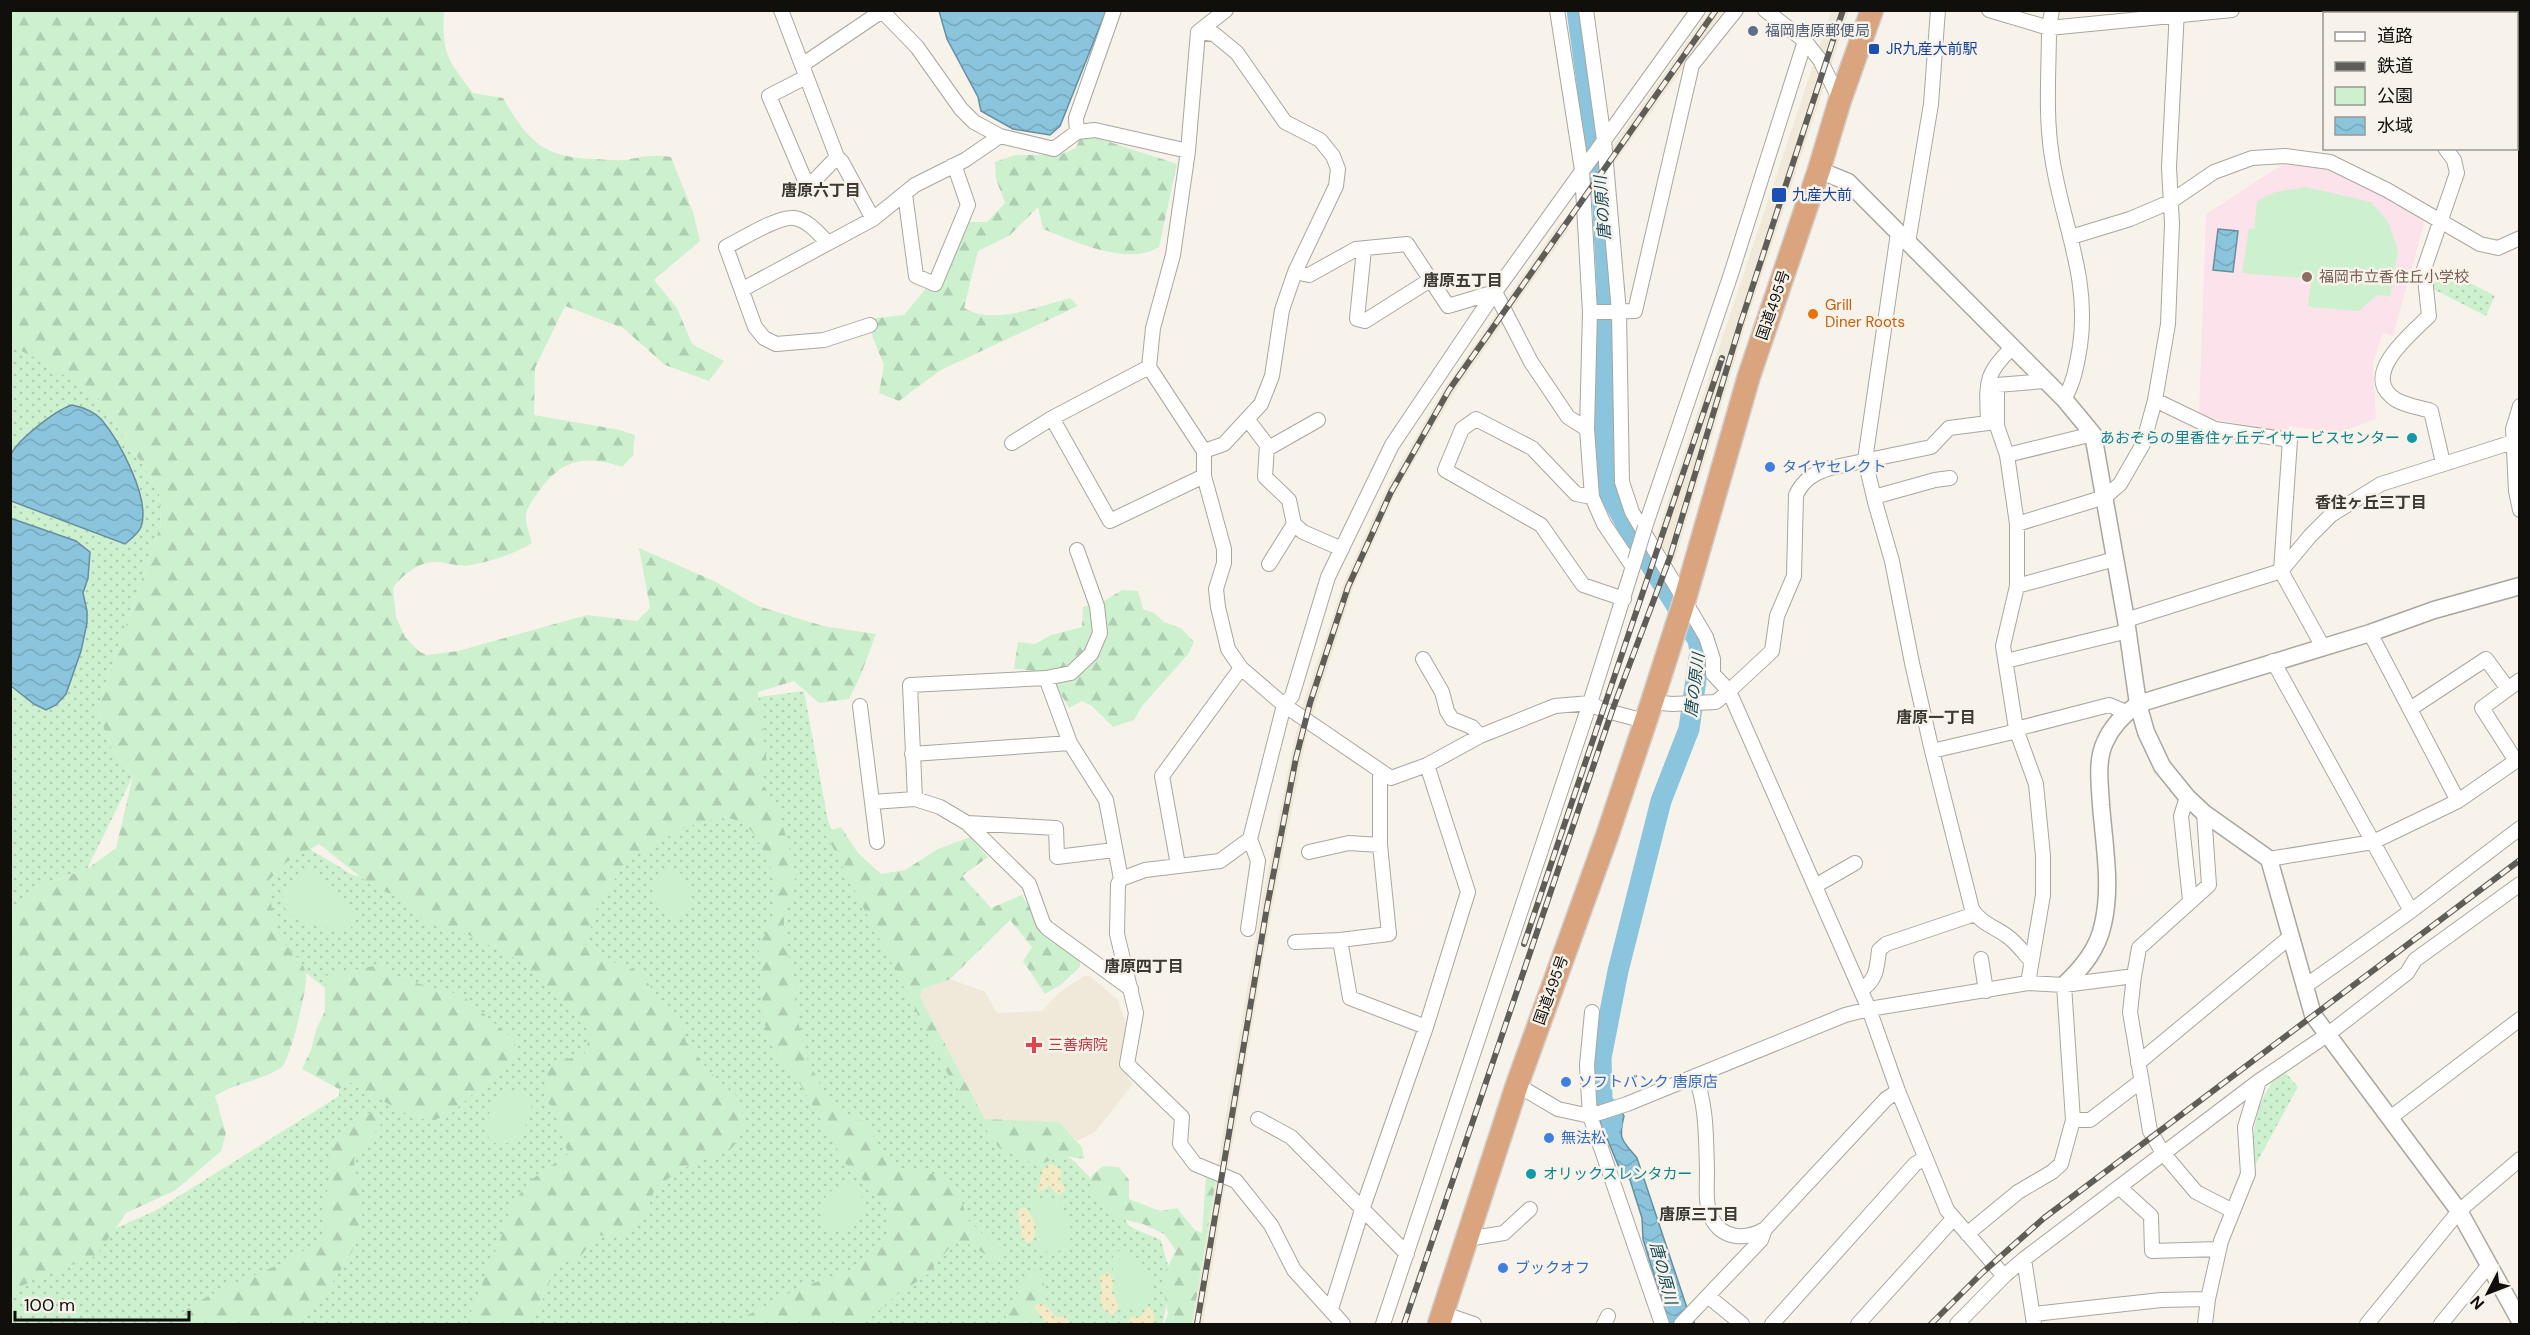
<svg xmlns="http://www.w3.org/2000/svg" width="2530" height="1335" font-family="'DM Sans','Noto Sans JP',sans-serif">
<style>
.built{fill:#f0e9d9}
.education{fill:#fce2ea}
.green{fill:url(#green-dots)}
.forest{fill:url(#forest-firs)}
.sand{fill:url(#sand-dots)}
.pitch{fill:#cdf1cf}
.water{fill:url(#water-waves);stroke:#668e9e;stroke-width:1.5}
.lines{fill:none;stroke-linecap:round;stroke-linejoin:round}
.river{stroke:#8ac5dd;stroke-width:21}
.minor-casing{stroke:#aaa69e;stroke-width:16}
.tertiary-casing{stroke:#aaa69e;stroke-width:19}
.trunk-casing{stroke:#cfcfce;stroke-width:25}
.minor{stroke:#fff;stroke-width:14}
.tertiary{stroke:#fff;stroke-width:16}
.trunk{stroke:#daa47f;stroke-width:22}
.rail-casing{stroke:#5f5d58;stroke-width:6}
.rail{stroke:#f7f3eb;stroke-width:4;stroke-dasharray:11;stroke-linecap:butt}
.minor-bridge-casing{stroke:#aaa69e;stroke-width:16;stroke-linecap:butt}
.minor-bridge{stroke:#fff;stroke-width:14}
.service-dot{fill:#5c6f8a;stroke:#f7f3eb;stroke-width:2}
.transit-dot{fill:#1a4fb4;stroke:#f7f3eb;stroke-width:2}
.education-dot{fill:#8d6e63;stroke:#f7f3eb;stroke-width:2}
.food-dot{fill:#e8710a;stroke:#f7f3eb;stroke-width:2}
.culture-dot{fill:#0f9aa8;stroke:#f7f3eb;stroke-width:2}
.shop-dot{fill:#3f7fe0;stroke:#f7f3eb;stroke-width:2}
.health-dot{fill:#e0444e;stroke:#f7f3eb;stroke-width:2}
.labels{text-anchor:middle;stroke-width:5;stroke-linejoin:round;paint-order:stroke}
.service-label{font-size:15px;fill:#4e5e75;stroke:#f7f3eb;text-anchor:start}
.transit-label{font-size:15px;fill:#164399;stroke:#f7f3eb;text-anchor:start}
.education-label{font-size:15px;fill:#785e54;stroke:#f7f3eb;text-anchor:start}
.street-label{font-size:15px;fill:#110f0c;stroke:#f7f3eb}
.food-label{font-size:15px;fill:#c56008;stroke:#f7f3eb;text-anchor:start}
.culture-label{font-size:15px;fill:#0d838f;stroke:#f7f3eb;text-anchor:end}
.shop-label{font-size:15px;fill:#366cbe;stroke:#f7f3eb;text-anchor:start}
.health-label{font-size:15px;fill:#be3a42;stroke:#f7f3eb;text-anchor:start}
.neighbourhood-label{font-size:16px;font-weight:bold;fill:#3c3932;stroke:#f7f3eb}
.water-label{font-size:16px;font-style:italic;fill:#154759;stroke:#f7f3eb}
</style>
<defs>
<pattern id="green-dots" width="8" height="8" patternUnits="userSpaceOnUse" patternTransform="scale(1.5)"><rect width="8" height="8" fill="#cdf1cf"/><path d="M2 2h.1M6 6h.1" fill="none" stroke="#afcdb1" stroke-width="1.8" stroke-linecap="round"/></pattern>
<pattern id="forest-firs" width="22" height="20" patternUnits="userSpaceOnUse" patternTransform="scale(1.5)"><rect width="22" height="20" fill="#cdf1cf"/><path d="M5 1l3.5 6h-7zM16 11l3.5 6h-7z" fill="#afcdb1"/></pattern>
<pattern id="sand-dots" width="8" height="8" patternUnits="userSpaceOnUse" patternTransform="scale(1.5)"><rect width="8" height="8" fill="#f4eac5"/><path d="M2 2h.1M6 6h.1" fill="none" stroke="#d0c8a8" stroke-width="1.8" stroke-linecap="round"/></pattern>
<pattern id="water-waves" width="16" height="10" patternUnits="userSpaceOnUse" patternTransform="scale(1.5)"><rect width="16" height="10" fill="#8ac5dd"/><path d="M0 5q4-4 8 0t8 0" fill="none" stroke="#76a8bc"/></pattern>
</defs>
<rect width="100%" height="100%" fill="#f7f3eb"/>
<!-- built -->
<path class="built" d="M1709 11H1724L1613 165 1604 158Z
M1831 11H1849L1745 326 1674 563 1656 537Z
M1560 222 1569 229 1454 393 1395 494 1353 588 1308 729 1272 908 1228 1171 1217 1169 1261 906 1291 756 1304 701 1343 585 1386 489 1445 387Z
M1084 976H1090L1118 1000 1126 1023 1119 1066 1133 1084 1095 1132 1077 1141 1059 1122 985 1119 920 997 923 989 950 979 985 992 997 1013 1042 1011 1061 991Z
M1216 1179 1226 1181 1222 1207 1203 1324H1192Z"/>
<!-- education -->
<path class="education" d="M2288 161 2329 165 2394 197 2425 220 2393 336 2383 333 2373 363 2376 419 2338 433 2289 426V433L2199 416 2206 214Z"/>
<!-- green -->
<path class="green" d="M2440 267 2495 296 2486 316 2431 288Z
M11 329 98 398 159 490 161 524 97 709 111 747 133 776 87 869 37 887 11 926Z
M804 691 828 821 866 901 982 1122 1062 1153 1074 1161 1109 1197 1130 1227 1161 1240 1171 1276 1163 1324H11L10 1274 155 1211 339 1096 341 1001 270 944 238 894 280 831 351 874 398 888 554 849 759 697Z
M2284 1071 2298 1087 2251 1173C2253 1137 2253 1095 2284 1071Z"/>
<!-- forest -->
<path class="forest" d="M11 10 444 11C442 55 447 58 473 93L503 98C528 140 541 157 593 159 603 159 615 161 625 160 642 157 654 154 671 157L693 212 700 241 654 280 677 308 692 344 724 361 709 381 665 365 623 328 565 306 535 368 534 415 620 430 635 435 633 455 622 467C583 453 559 461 537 494 533 500 527 507 526 515 525 523 530 535 532 543 512 555 494 560 471 565 458 568 443 560 430 562 416 565 399 577 393 589L396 617 405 637 420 652 427 655 458 651 587 615 637 621 650 608 639 548 714 581 758 606 823 626 876 634 860 677 849 699 819 703 794 681 758 692 767 764 761 781 778 809 796 873 792 896 784 915V936L796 984 797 1015 804 1052 824 1093 843 1112 863 1121 884 1152 900 1168C922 1169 939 1175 958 1188L967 1219 1003 1253 1001 1263C985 1256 973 1243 956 1240L927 1275 895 1296 873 1316 855 1324H731L797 1289 850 1270 884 1245 890 1230 886 1208 864 1181 845 1163 799 1082 787 1071 767 1038 760 987 761 959 758 948C774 918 783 894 768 861 753 828 743 810 703 822 695 825 685 827 677 831 661 841 648 853 629 856L596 910 589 934 581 941 604 958 641 973 658 998 678 1015 686 1042 709 1071 739 1098 745 1129 732 1148 685 1168 655 1187 646 1216 618 1237 598 1235 578 1259 553 1265 547 1291 530 1324H466L503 1232 511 1207 528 1182 568 1154 557 1119 543 1092 548 1069 563 1060 584 1055 592 1029 551 992 522 962 469 935 423 921 405 899 373 887 319 844 285 863 269 880C271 899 271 920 281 938 288 950 304 959 306 975 308 987 290 1060 282 1067 260 1082 238 1081 215 1096L226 1133 221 1151 176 1190 126 1213 96 1256 39 1277 11 1292V916L37 887 87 869 116 848 133 776 111 747 97 709 161 524 159 490 98 398 44 362 11 346Z
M1082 133 1177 164 1159 247C1128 267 1074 241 1043 229L1038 207 1009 236 978 251 964 308C994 326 1039 306 1070 298L1078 306 941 370 899 401 879 393 884 365 873 338 868 319 904 315 950 259V237L969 222H987L1005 203 996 179 995 162 1015 155H1059L1076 148Z
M1122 590 1138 591 1143 609 1154 613 1164 622 1181 628 1194 642 1189 653 1143 705 1134 720 1113 727 1092 706 1082 701 1069 708C1053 680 1047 670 1014 669L1018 642 1035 644 1051 635 1082 627 1083 607 1106 600Z
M841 827 858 853 881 874 905 870 938 849 970 837 988 857 962 876 991 908 1022 895 1044 933 1080 957V967L1062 984 1045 994 1023 961 1032 947 1010 920 950 979 923 989 920 997 985 1119 1059 1122 1082 1147 1084 1159 1064 1156 1043 1163 1030 1162 999 1148 951 1080 825 832Z
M378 965 393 977 462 995 514 1040 518 1056 504 1073 475 1092 451 1114 434 1120 414 1118 349 1082 339 1089 302 1069 311 1050 316 1030 325 1011V976Z
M374 1110 382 1123 354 1159C355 1182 366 1204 361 1227 356 1248 341 1272 328 1288 318 1300 302 1309 301 1324H171C213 1279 284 1276 327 1232L323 1208 330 1178 328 1163 335 1142 349 1124Z
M1103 1166 1119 1167 1129 1180V1199L1160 1211 1177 1208 1195 1230 1202 1233 1206 1175 1216 1179 1192 1324H1164L1168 1314 1162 1278 1176 1251 1164 1234 1143 1224 1117 1218 1091 1193V1176Z
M1036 1269 1044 1283 1038 1324H1002L1027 1276Z"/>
<!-- sand -->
<path class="sand" d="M1051 1164 1062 1170 1060 1181 1066 1190 1059 1195 1050 1186 1039 1192 1038 1189 1043 1168Z
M1021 1208H1026L1035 1222V1238L1030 1243 1023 1240 1017 1212Z
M1108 1272 1114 1279 1112 1291 1119 1307 1112 1315C1095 1305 1103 1300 1101 1286 1100 1282 1099 1279 1100 1276Z
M1037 1304H1044L1056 1317H1066L1071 1324H1047L1034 1307Z
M1147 1307H1150C1154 1313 1156 1318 1153 1324H1129L1128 1320 1133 1316 1141 1317Z"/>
<!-- pitch -->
<path class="pitch" d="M2306 187 2371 202 2388 222 2398 250 2390 296 2377 295 2359 311 2308 307 2311 279 2242 273 2249 228 2254 229 2257 201 2275 192Z
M668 868C704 872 692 942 660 907 655 901 651 893 653 886 655 877 661 872 668 868Z
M307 871C320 871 324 880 333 889 344 899 352 902 357 917L350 929C335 934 331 929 318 924 311 921 303 924 295 919 271 904 289 880 307 871Z
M515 1092C525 1094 530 1100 532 1110L523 1131 509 1143H492C478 1124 491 1105 507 1093Z
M850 1184C870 1198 866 1214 851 1230L841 1232 826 1228C813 1206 827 1186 850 1184Z
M1046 1197 1059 1200 1071 1228 1070 1243 1055 1254C1031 1251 1040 1227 1032 1210L1034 1202Z
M1120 1250C1154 1256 1166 1308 1127 1309 1106 1291 1121 1291 1117 1277 1115 1272 1112 1269 1111 1263L1114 1255Z"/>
<!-- water -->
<path class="water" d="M939 11V10L1106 11 1060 126 1050 135 1013 129 981 111 978 97 947 39Z
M2218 229 2238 231 2233 272 2213 270Z
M72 405C82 407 93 411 101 419 119 440 151 499 141 527 138 534 131 539 125 544L11 501C10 488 7 469 10 457 15 441 56 410 72 405Z
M10 518 76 541 90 552 88 578 83 593 87 611V623L81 651 66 694 56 705 46 710 34 704 11 686Z
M1610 1099 1616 1101 1624 1116C1618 1140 1622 1140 1637 1158L1688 1311 1695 1324H1669L1643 1239 1642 1218 1630 1180 1618 1165 1595 1109 1602 1100Z"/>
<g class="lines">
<!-- river -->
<path class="river" d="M1577 10 1602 192 1607 286 1603 392 1604 483 1632 535 1698 640 1700 651 1689 729 1661 801 1618 971 1601 1058 1602 1100 1611 1117 1612 1124"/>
<defs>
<path id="minor" d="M781 10 837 157 842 162 873 219 915 185 965 160 1000 136 1054 149 1077 132 1076 118 1114 10
M881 10 917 47 961 109 974 122 1000 136
M1226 10 1198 32 1188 151 1173 255 1153 328 1149 367 1204 451V476L1224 549V563L1216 589 1218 607 1228 649 1241 668 1284 705 1391 778 1427 765 1480 736 1555 706 1590 703 1603 710 1645 721
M1557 10 1582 170 1590 312 1587 429
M1586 10 1604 140 1619 312 1622 482 1632 512 1706 637 1713 659V674L1729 691 1772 651 1777 616 1794 576 1796 495C1803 480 1814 473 1830 468L1931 447 1949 428 1988 423C1987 385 1983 375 2012 348
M1765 10 1805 41 1820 60 1840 100
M1989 10 2049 28 2232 10
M2052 10 2049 28C2049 70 2045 115 2052 157 2062 224 2090 276 2080 346 2077 364 2074 383 2064 399
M2410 10 2415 14
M2364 14 2365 10
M1198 32 1214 34 1237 53 1285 122 1320 140 1333 156 1338 169 1336 186 1295 272 1282 310 1272 376 1261 404 1224 444 1204 451
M802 65 882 11
M806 77 769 96 804 178 811 184 837 157
M1077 132 1095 130 1188 151
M905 194 916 276 935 284 968 205 957 173 952 166
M1898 233 1865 460 1875 502 1892 561 1912 663 1932 751 1972 909C1980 923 1995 927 2007 936 2016 942 2023 952 2031 961
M2071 237 2130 219 2170 202 2214 172 2252 158 2285 156 2330 162 2387 190 2480 244 2498 248 2520 238
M828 243C819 234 808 220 794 218 778 216 742 239 726 247L755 327 764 338 776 344 824 340 870 325
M1908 243 1931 104 1938 10
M1364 249 1357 319 1365 321 1430 280
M1295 272 1309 275 1356 249 1407 244 1448 306 1495 292
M743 289 873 219
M1495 292 1531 362 1568 417 1587 429 1592 497 1604 524 1633 567
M1590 312 1635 311 1692 65 1736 10
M2155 400 2215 429 2290 440 2281 571 2323 647
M2520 406 2513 429 2516 491 2520 510
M1052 418 1110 521 1204 476
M1248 420 1267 445 1265 477 1289 500 1294 524 1303 532 1342 549
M1012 443 1052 418 1149 367
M1267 449 1318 420
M2007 455 2093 434
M2443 463 2431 411C2419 407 2400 405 2391 396 2363 372 2412 333 2429 316L2424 269 2457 173 2454 160 2445 148
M1592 497 1576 494 1532 448 1476 419 1462 429 1445 470 1541 525 1583 585 1624 599
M1874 497 1935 480 1950 478
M2017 524 2105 497 2120 484 2143 444 2155 400 2168 324 2172 224 2169 167 2177 10
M1645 527 1731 274 1805 41
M1077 550 1097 606 1100 633 1091 654 1071 673 1046 678 910 685 915 799 940 807 967 823 1056 828 1057 857 1114 850
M1269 564 1294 524
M2017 586 2115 559
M2126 620 2281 571 2310 536 2331 515 2381 484 2513 442
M2370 633 2458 801
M1423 659 1442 692 1447 711 1452 719 1472 727 1480 736
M2006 661 2128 631
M2273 661 2411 911
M1046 678 1070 743 1106 800 1121 879 1118 884 1117 934 1136 1013 1127 1064 1182 1117 1180 1144 1195 1164 1236 1181 1271 1225 1294 1270 1343 1324
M1652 702 1672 704 1716 702 1729 691 1869 1009 1898 1091 1947 1210 2004 1276
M860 706 872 802 915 799
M2410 709 2486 659 2508 689
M1932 751 2009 733 2016 729 2109 705 2126 712
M912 754 1070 743
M2516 761 2482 708 2520 680
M1380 773V845L1389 934 1340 940 1350 998 1426 1027
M2187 797 2181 816 2190 900
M872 802 877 842
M967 823 1029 884 1043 923 1047 928 1131 989
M1309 852 1349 843 1380 845
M2269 859 2373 842 2458 801 2520 758
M1178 865 1162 776 1241 668
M1121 879 1145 870 1220 861 1250 839 1284 705 1292 696 1328 577 1392 445 1495 292 1698 10
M1815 886 1855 863
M1248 929 1258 861 1250 839
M1295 942 1340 940
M1981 959 1986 991
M2134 976 2139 948 2209 885 2204 813
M2028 983 2043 895V856L2036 784 2016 729 2003 646 2017 586V524L2007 455 1997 426V385L2045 381
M2304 987 2411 911 2520 828
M1861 990C1877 980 1877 967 1879 950L1886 944 1975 914
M1592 1012 1587 1065 1590 1116 1662 1324
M2138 1063 2290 937
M1695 1076C1707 1105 1706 1140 1707 1171 1707 1186 1705 1203 1711 1217 1722 1240 1746 1240 1765 1229
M1517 1085 1558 1109 1590 1116 1627 1104 1845 1015 1869 1009 2028 983 2064 985 2134 976 2130 1012 2150 1131 2163 1153 2196 1192 2233 1211
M2390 1118 2520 1019
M1258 1119 1291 1137 1407 1254
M2073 1120H2090L2141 1081
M2119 1187 2151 1216 2152 1251 2219 1249
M1967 1234 2018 1192 2052 1172 2061 1164 2073 1120 2064 985
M1467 1239 1504 1233 1530 1209
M2024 1259 2034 1324
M1709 1297 1742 1324
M1331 1309 1362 1210 1426 1027 1468 892 1427 765
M1442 1313 1474 1324
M2034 1314 2161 1300 2208 1299
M1383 1324 1590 703 1635 560
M1604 1324 1608 1316
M1681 1324 1761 1240 1765 1229 1886 1099 1898 1091
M1772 1324 1915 1164 1925 1158
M1858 1324 1953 1219
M1957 1324 2004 1276 2024 1259 2259 1081 2327 1035 2407 973 2415 960 2520 884
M2205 1324 2208 1299 2221 1241 2248 1174 2245 1127 2259 1081
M2367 1324 2459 1211 2520 1159
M2441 1324 2489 1265"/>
<path id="tertiary" d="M1819 170 1848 182 2064 399 2093 434 2126 620 2138 704 2146 732 2162 766 2187 797 2204 813 2269 859 2313 1015 2459 1211 2520 1321
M2064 985C2082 968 2098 949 2103 924 2112 886 2104 844 2101 805 2100 785 2096 761 2105 742 2112 726 2124 714 2138 704L2370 633 2434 610 2520 586"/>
<path id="trunk" d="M1439 1324 1517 1085 1607 836 1652 702 1684 602 1749 376 1819 170 1840 100 1872 10"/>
</defs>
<!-- minor casing -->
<use href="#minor" class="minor-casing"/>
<!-- tertiary casing -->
<use href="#tertiary" class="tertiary-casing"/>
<!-- trunk casing -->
<use href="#trunk" class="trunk-casing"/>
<!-- minor -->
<use href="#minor" class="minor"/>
<!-- tertiary -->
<use href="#tertiary" class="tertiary"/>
<!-- trunk -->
<use href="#trunk" class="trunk"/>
<defs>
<path id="rail" d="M1524 944 1722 358
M1197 1324 1267 907 1296 758 1310 703 1348 587 1391 492 1449 390 1716 10
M1404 1324 1612 711 1670 557 1740 325 1843 10
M1931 1324 1982 1273 2044 1218 2520 860"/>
</defs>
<!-- rail casing -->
<use href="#rail" class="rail-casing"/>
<!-- rail -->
<use href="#rail" class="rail"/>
<defs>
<path id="minor-bridge" d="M1635 560 1645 527"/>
</defs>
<!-- minor-bridge casing -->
<use href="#minor-bridge" class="minor-bridge-casing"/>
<!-- minor-bridge -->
<use href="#minor-bridge" class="minor-bridge"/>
</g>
<!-- markers -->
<circle class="service-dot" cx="1753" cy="31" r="6"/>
<g class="transit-dot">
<rect x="1868" y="43" width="12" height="12" rx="3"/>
<rect x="1771" y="187" width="16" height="16" rx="3"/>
</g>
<circle class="education-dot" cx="2307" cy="277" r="6"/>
<circle class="food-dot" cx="1813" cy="314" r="6"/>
<g class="culture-dot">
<circle cx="2412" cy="438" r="6"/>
<circle cx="1531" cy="1174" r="6"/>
</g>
<g class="shop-dot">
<circle cx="1770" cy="467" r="6"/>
<circle cx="1566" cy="1082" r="6"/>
<circle cx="1549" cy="1138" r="6"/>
<circle cx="1503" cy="1268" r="6"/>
</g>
<path class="health-dot" d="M1031 1036h6v6h6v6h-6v6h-6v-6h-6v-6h6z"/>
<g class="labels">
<!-- service labels -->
<g class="service-label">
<text x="1765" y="36">福岡唐原郵便局</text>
</g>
<!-- transit labels -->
<g class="transit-label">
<text x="1886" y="54">JR九産大前駅</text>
<text x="1792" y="200">九産大前</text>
</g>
<!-- education labels -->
<g class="education-label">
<text x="2319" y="282">福岡市立香住丘小学校</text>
</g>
<!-- street labels -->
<g class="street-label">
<text transform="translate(1773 305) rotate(-71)" y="5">国道495号</text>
<text transform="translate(1551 990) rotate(-70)" y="5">国道495号</text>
</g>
<!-- food labels -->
<g class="food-label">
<text x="1825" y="310">Grill<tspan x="1825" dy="17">Diner Roots</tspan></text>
</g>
<!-- culture labels -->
<g class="culture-label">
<text x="2400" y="443">あおぞらの里香住ヶ丘デイサービスセンター</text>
<text x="1543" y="1179" text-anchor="start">オリックスレンタカー</text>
</g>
<!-- shop labels -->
<g class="shop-label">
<text x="1782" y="472">タイヤセレクト</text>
<text x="1578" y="1087">ソフトバンク 唐原店</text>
<text x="1561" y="1143">無法松</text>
<text x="1515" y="1273">ブックオフ</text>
</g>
<!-- health labels -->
<g class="health-label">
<text x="1048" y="1050">三善病院</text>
</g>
<!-- neighbourhood labels -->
<g class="neighbourhood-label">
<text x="821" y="196">唐原六丁目</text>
<text x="1463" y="286">唐原五丁目</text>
<text x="2371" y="508">香住ヶ丘三丁目</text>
<text x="1936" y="723">唐原一丁目</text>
<text x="1144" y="972">唐原四丁目</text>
<text x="1699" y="1220">唐原三丁目</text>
</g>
<!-- water labels -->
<g class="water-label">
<text transform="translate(1602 208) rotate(-94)" y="6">唐の原川</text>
<text transform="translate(1694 685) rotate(-83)" y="6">唐の原川</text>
<text transform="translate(1664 1273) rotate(75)" y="6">唐の原川</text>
</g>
</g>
<!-- border -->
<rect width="2530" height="1335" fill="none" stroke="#110f0c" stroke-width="24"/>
<!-- legend -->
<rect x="2323" y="12" width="195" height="138" fill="#f7f3eb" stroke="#9b9892" stroke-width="1.5"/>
<rect x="2335" y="32" width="30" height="9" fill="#ffffff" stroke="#9b9892" stroke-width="1.5"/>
<text x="2377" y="42" font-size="18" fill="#110f0c">道路</text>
<rect x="2335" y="62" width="30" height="9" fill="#5f5d58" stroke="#9b9892" stroke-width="1.5"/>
<text x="2377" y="72" font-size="18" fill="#110f0c">鉄道</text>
<rect x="2335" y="87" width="30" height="18" fill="#cdf1cf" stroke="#9b9892" stroke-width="1.5"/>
<text x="2377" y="102" font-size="18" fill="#110f0c">公園</text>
<rect x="2335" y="117" width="30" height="18" fill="url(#water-waves)" stroke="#9b9892" stroke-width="1.5"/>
<text x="2377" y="132" font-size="18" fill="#110f0c">水域</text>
<!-- north arrow -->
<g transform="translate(2488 1293) rotate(228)" stroke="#f7f3eb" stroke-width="4.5" paint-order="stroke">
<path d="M0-4.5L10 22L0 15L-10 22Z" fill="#110f0c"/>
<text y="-9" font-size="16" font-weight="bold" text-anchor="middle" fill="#110f0c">N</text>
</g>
<!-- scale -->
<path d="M15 1311v9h174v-9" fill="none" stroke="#110f0c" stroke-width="3"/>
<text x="24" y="1311" font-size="18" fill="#110f0c" stroke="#f7f3eb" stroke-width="4.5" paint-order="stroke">100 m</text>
</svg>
